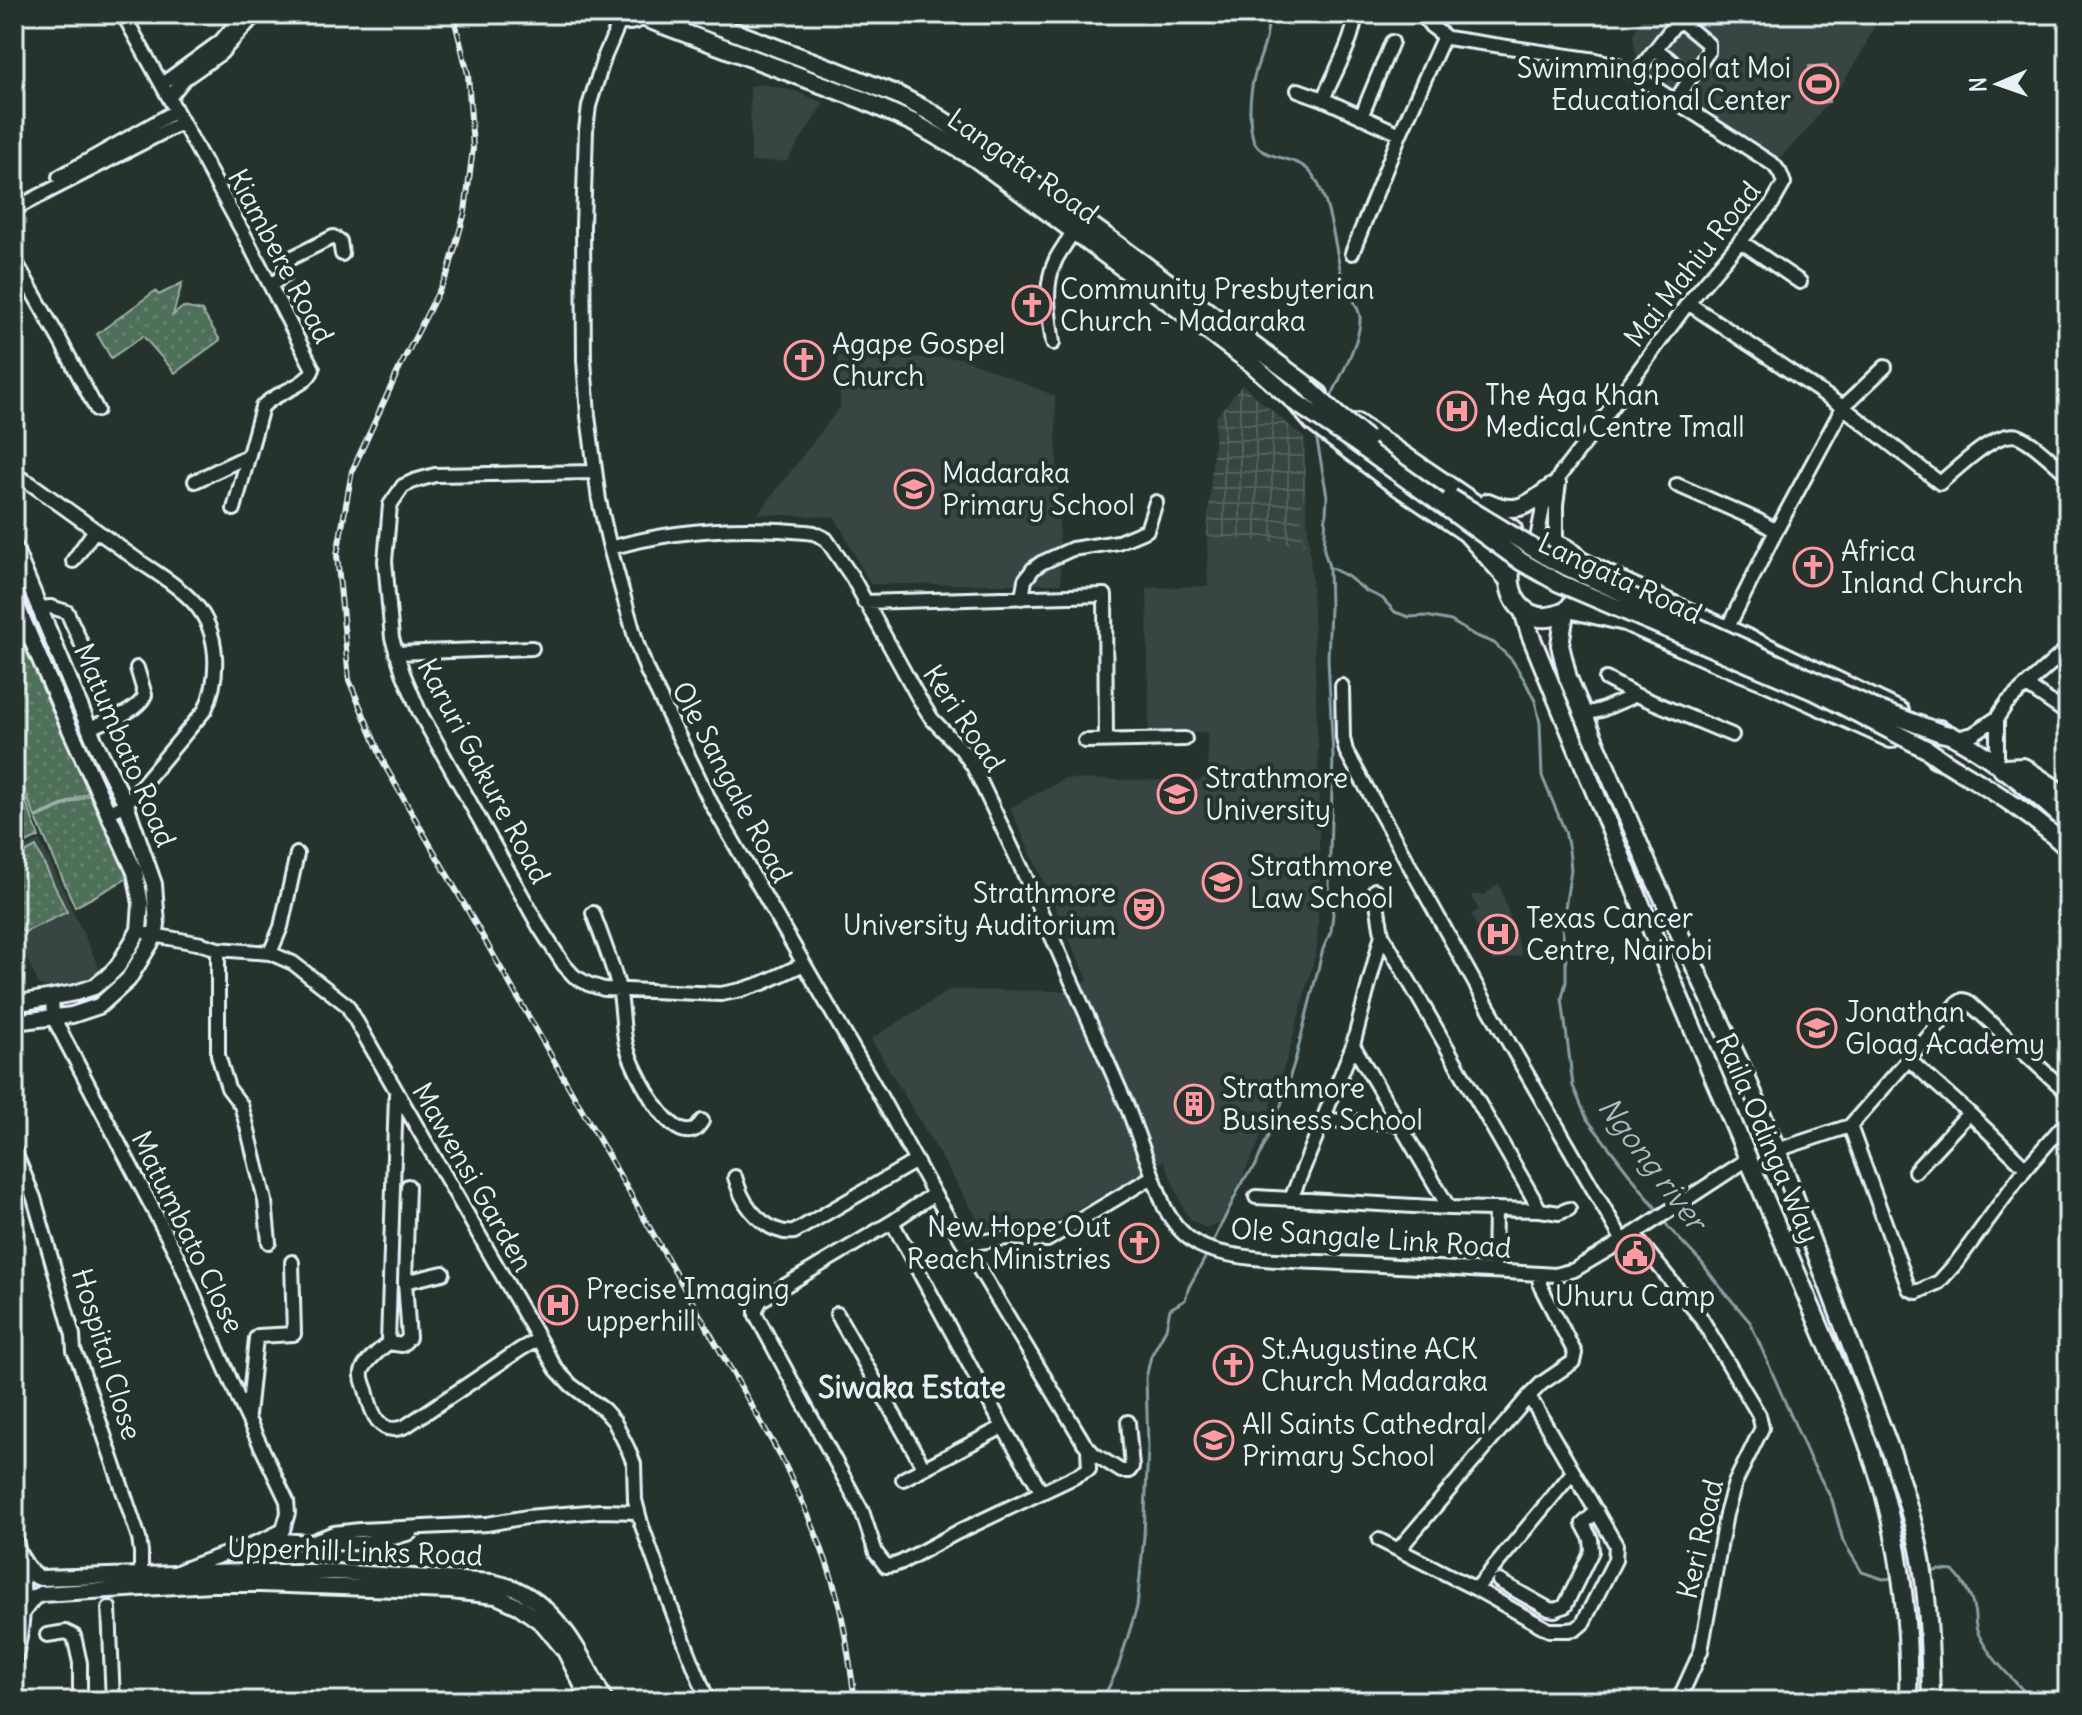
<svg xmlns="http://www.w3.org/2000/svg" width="2082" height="1715" font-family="Delius,sans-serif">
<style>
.built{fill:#374443}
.industrial{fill:url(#industrial-grid)}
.green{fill:url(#green-dots);stroke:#9cb0a8;stroke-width:2}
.water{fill:#48696f;stroke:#889fa6;stroke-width:2}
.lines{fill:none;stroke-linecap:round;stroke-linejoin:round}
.stream{stroke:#889fa6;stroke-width:3}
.minor-casing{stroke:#e8f1f8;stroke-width:18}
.tertiary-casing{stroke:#e8f1f8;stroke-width:20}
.secondary-casing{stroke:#e8f1f8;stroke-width:22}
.primary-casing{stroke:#e8f1f8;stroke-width:24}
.minor{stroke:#26332d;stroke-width:12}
.tertiary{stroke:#26332d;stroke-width:14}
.secondary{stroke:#26332d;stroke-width:16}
.primary{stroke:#26332d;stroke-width:18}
.rail-casing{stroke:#e8f1f8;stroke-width:6}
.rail{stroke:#26332d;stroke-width:3;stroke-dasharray:9;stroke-linecap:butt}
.secondary-bridge-casing{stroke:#e8f1f8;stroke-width:22;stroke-linecap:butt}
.secondary-bridge{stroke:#26332d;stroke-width:16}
.labels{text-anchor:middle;stroke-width:8;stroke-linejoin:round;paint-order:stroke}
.poi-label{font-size:28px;fill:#e8f1f8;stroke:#26332d;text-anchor:start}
.street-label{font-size:28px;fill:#e8f1f8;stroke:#26332d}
.water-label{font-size:30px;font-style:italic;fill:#a8bbc1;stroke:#26332d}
.neighbourhood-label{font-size:30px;font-weight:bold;fill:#e8f1f8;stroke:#26332d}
</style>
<defs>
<pattern id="industrial-grid" width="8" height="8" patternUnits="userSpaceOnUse" patternTransform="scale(2)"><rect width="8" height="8" fill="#374443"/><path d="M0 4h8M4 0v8" fill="none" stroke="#545f5f"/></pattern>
<pattern id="green-dots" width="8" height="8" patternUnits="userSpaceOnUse" patternTransform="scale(2)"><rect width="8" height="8" fill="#507059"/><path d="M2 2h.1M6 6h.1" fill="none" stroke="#698572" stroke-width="1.8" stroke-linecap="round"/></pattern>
</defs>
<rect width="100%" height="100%" fill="#26332d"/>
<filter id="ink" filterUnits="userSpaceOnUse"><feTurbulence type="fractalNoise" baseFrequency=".0125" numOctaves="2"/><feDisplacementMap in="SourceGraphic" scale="16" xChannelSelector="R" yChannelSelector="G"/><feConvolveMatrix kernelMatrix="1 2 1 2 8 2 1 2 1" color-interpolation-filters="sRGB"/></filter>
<g filter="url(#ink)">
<!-- built -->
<path class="built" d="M1643 14H1880L1865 46 1845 80 1806 131 1773 165 1649 72 1635 51 1633 35Z
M763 84 795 91 824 103 787 161 751 162 750 86Z
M838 356 962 358 1055 396 1061 584H870L835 517 758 514 840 407Z
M1242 385 1304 438 1305 490 1312 584 1319 780V899L1317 948 1289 1052 1257 1147 1219 1224 1205 1228 1191 1220 1185 1212 1164 1161 1051 1224 985 1230 975 1225 976 1216 871 1039 950 990 1067 991 1088 980 1010 808 1064 779 1199 781 1208 773 1207 732 1149 736 1147 588 1208 586 1207 536 1216 417Z
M40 840 101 972 59 989 39 985 14 930V854Z
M1499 883 1522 955 1494 961 1471 914 1479 910 1471 895H1484Z
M567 1290 575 1304 549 1320 541 1306Z"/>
<!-- industrial -->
<path class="industrial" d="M1242 385 1304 438 1305 490 1301 513 1304 545 1207 536 1216 417Z"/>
<!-- green -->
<path class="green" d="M182 283 173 315 183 307 202 311 220 340 175 373 143 336 111 358 97 334 155 291 159 295Z
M14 618 23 643 90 792 35 817 14 763Z
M18 779 39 837 14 849V781Z
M89 795 128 878 75 907 36 818Z
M36 847 67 912 23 933 14 913V859Z"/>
<!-- water -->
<path class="water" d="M1809 66H1827L1829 102 1811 103Z"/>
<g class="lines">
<!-- stream -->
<path class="stream" d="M1267 14C1270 35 1263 48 1257 67 1250 87 1248 114 1252 134 1256 161 1289 154 1306 168 1329 186 1335 249 1342 277 1346 291 1358 303 1360 317 1362 337 1340 378 1331 397
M1329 567 1347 576 1366 591 1382 598 1395 612 1409 617 1426 616 1451 621 1474 635 1494 643 1512 660 1525 681 1535 701 1540 723 1542 776 1565 831 1569 850 1571 870 1562 927 1566 961V982L1562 998 1573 1086 1587 1119 1658 1211
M1662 1218 1669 1228 1702 1263 1716 1282 1750 1322 1810 1459 1832 1500 1843 1541 1862 1572 1883 1579 1894 1578
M1212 1244 1243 1180 1255 1167 1281 1105 1296 1057 1323 949 1331 931 1333 914 1329 885 1333 756 1328 659 1330 608 1329 567 1324 550 1327 496 1316 435
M1929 1572 1940 1570 1953 1571C1963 1581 1971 1595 1974 1609 1976 1617 1974 1626 1978 1633 1989 1658 2015 1681 2033 1701
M1102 1701 1118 1668 1137 1607 1144 1536 1148 1447 1146 1378 1151 1356 1166 1329 1170 1309 1185 1300 1189 1287 1209 1251"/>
<defs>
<path id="minor" d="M123 14 246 238 313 369C306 388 276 391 262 407L234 509
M1422 14 1431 26 1447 38 1596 60 1617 65 1635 75 1774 165 1780 173 1784 183 1772 204 1688 303 1592 434 1560 475 1543 508 1536 544
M1672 14 1708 44V52L1676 100
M620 21 604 58 589 106 586 130 583 226 584 360 588 416 599 500 610 548 637 644 647 671 711 803 874 1085 934 1194 1084 1443 1094 1454 1121 1471H1129L1132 1467 1128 1422
M1656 49 1691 76
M1635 75 1679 19
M162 84 221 41 244 14
M1298 90 1323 99 1400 134
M169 98 184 79 221 53 256 14
M1323 99C1332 78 1356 36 1355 14
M1361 117 1392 42
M59 177 176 111
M14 209 181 123
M1740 241 1800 282
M1352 253 1400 134 1444 36
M14 259 61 342 97 410
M271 285 285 275V261L333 237 340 241 342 254
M1688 303 1843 407 1940 483C1957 469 1996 429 2018 436 2034 442 2055 464 2068 475
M1053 343C1049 315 1043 286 1056 259 1061 250 1068 240 1074 231
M594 472 435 475 414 481 403 486 390 505 385 561 392 638 403 673 419 711 540 928 564 965 574 976 588 984 604 989 721 994 741 990 763 983 804 964
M14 475 30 483C65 508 101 534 136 559 156 573 179 586 195 604 220 633 220 677 205 710L126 804 107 813
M195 481 248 456
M1677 485 1759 521 1776 531 1843 407 1885 367
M1556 544V505L1559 483
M610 548C673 530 740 525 806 532L814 533 826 539 852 577 918 697 932 719 961 749 973 766 1021 867 1127 1106 1164 1206C1172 1223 1187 1241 1206 1248 1241 1261 1300 1261 1339 1263 1406 1266 1473 1270 1540 1274L1555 1275 1574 1270 1623 1241 1748 1159
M73 561 95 530
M1022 598 1025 580 1033 569 1041 563 1072 549 1118 542 1147 530 1156 502
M864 602 1105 595 1106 741
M38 608 51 607 67 612 82 645
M1727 629 1776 531
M396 653 532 648
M1606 679 1636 695
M1342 686 1343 738 1346 751 1482 996 1623 1241
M2027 686 2068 714
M1585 714 1601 710 1636 695 1732 735
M89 728C107 720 136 714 145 695L137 668
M1957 738 1973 734 1997 718 2007 703 2068 648
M1085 741 1185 739
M1997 764V718
M593 913C602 938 612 963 619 989 623 1007 622 1026 626 1044 630 1063 667 1142 694 1130 697 1129 700 1124 702 1121
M148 934 202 944 218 949 270 953 293 963 347 1005 556 1369 571 1385 604 1410 614 1421 628 1449 634 1464 635 1500 641 1523 673 1613 708 1701
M1382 934 1540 1210
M218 949V1055L228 1088 241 1105 247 1126 265 1201 269 1242
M270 953 281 927 297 854
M52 997 53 1017 177 1255 239 1400 287 1501 288 1513 283 1530C249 1549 210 1557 175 1573
M1353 1045 1449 1208
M1908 1059 1969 1113 2026 1168
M1323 1120 1400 1123
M1850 1126 1909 1289 1917 1292 1939 1282 1957 1262 2026 1168 2068 1120
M14 1150 34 1198 73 1335 74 1351 80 1364 139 1538 141 1552V1582
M1777 1150 1850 1126 1958 1003 1963 1000 1967 1001 2068 1093
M1915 1171 1969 1113
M735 1177C737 1183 739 1190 742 1196 751 1215 773 1235 794 1232L916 1161
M934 1194 892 1222 761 1300 756 1309V1315L862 1511 876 1553 886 1566 894 1565 902 1562 956 1533 1076 1476 1089 1469 1088 1449
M1256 1197 1449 1208 1540 1210 1559 1213 1569 1209
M1291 1199 1353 1045 1382 934 1375 890
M892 1222 1003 1427 1041 1491
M1633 1234 1701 1318 1759 1415 1762 1428 1735 1483 1726 1514 1701 1651 1681 1695 1676 1701
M966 1244 1007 1238 1047 1240 1152 1177
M1494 1271 1495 1209
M405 1282 443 1273
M837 1314 924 1468
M388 1343C380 1350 365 1361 362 1372 361 1377 364 1385 366 1390 371 1411 378 1438 406 1426L521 1349 539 1339
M388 1343 396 1094
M388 1343 402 1345 409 1338 405 1282 408 1186
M248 1415 256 1338 258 1336 294 1334 292 1262
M903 1479 1003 1427
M267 1539 311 1542 334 1533 360 1530 487 1524 527 1517 601 1511 638 1512
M1379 1540 1476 1589 1549 1630H1568L1576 1629 1583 1623 1615 1560 1616 1545 1529 1396
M317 1542C347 1545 381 1543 410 1533
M1399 1549 1529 1396 1542 1383 1573 1362 1575 1353 1544 1293 1540 1285V1274
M1499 1581 1549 1609 1555 1610 1565 1606 1592 1551 1591 1539 1583 1524 1597 1511
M1476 1589 1573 1472
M109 1608 113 1701
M47 1635 66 1632 74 1636 80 1663V1701"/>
<path id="tertiary" d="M14 547 95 742 126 804 154 884 157 924 155 936 128 980 99 1006 72 1015 14 1022
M14 599 69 727 135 872 141 904 139 930 118 966 107 977 94 987 75 993 14 1004
M14 1537C26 1578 25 1618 14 1659
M18 1553C24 1562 29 1574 40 1578L244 1572H335L492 1582C500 1584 509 1586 516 1589 561 1610 584 1659 605 1701
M23 1611 34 1597 41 1594 211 1584H260L451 1591 496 1596 520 1607 543 1624 565 1651 590 1701"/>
<path id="secondary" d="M604 14C618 23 632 24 646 14
M687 14 835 70 898 95 930 112 964 134 1111 240 1319 394
M642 17 863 100 914 123 975 158 1251 363 1295 402 1313 423 1388 480 1466 533 1509 581
M1357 423 1513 529
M1488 502C1517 516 1529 504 1552 487
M1576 558 1619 580 1765 646 1900 711
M1522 608 1530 634 1670 975 1858 1417C1867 1442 1877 1468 1884 1493 1902 1561 1910 1631 1908 1701
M1939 729C1987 752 2029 787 2068 823
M1891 739 1766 682 1710 660 1625 622 1569 609 1565 612 1560 645 1568 678 1651 872 1747 1079 1777 1150 1893 1457C1904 1493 1916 1528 1922 1565 1929 1610 1930 1655 1931 1701
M1935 758 1945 762C1988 788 2032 813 2068 849"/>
<path id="primary" d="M1565 612C1505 640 1489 545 1541 544 1548 544 1554 544 1560 546 1589 558 1586 588 1569 609
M2003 769 2023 768 2068 798"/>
</defs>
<!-- minor casing -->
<use href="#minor" class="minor-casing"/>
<!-- tertiary casing -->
<use href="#tertiary" class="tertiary-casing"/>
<!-- secondary casing -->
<use href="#secondary" class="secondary-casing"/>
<!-- primary casing -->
<use href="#primary" class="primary-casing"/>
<!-- minor -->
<use href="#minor" class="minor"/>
<!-- tertiary -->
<use href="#tertiary" class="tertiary"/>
<!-- secondary -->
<use href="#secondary" class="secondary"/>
<!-- primary -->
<use href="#primary" class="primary"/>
<defs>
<path id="rail" d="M453 14 468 74 473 148 465 212 448 273 400 367 352 471 337 555 349 680 385 766 781 1457C803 1502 824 1548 837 1596 846 1630 850 1666 855 1701"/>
</defs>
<!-- rail casing -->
<use href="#rail" class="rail-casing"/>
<!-- rail -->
<use href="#rail" class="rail"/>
<defs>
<path id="secondary-bridge" d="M1307 387 1337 415 1367 439
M1295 402 1355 442 1522 562 1559 583 1820 694 1928 750 1945 762
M1451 498 1556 562 1874 708 1941 733 1950 735"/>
</defs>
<!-- secondary-bridge casing -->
<use href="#secondary-bridge" class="secondary-bridge-casing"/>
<!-- secondary-bridge -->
<use href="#secondary-bridge" class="secondary-bridge"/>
</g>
</g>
<!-- icons -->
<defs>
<symbol id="stadium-ring" viewBox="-11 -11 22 22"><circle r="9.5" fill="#26332d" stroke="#ff9aa2" stroke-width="1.5"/><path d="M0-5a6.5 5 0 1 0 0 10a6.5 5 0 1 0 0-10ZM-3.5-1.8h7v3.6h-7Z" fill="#ff9aa2"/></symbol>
<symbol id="church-ring" viewBox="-11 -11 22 22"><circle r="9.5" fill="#26332d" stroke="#ff9aa2" stroke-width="1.5"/><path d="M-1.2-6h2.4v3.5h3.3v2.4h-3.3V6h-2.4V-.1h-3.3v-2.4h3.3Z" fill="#ff9aa2"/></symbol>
<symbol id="hospital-ring" viewBox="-11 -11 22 22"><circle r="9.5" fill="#26332d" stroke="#ff9aa2" stroke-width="1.5"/><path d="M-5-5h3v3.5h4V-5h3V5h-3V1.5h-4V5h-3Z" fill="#ff9aa2"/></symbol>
<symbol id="school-ring" viewBox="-11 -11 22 22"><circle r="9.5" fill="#26332d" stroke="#ff9aa2" stroke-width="1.5"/><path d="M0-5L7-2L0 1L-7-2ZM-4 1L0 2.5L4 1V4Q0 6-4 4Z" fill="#ff9aa2"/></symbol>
<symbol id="university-ring" viewBox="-11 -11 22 22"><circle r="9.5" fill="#26332d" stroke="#ff9aa2" stroke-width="1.5"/><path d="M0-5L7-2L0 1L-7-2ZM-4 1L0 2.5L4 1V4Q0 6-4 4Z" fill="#ff9aa2"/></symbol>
<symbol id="theatre-ring" viewBox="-11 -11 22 22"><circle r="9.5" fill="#26332d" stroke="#ff9aa2" stroke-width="1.5"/><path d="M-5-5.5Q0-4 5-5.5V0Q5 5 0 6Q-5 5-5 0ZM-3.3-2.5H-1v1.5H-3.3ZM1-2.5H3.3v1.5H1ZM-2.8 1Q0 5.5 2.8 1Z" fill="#ff9aa2"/></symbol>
<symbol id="building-ring" viewBox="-11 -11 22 22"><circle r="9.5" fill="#26332d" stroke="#ff9aa2" stroke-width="1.5"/><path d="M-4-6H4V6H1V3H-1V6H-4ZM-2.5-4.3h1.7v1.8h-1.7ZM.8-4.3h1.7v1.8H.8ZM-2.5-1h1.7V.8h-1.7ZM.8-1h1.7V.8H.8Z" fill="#ff9aa2"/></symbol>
<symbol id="civic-ring" viewBox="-11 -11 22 22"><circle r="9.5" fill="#26332d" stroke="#ff9aa2" stroke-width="1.5"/><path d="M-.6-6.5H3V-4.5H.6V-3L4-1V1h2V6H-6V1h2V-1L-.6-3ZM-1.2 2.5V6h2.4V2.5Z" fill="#ff9aa2"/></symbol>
</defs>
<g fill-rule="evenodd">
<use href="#stadium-ring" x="1797" y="62" width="44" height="44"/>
<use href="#church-ring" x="1010" y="283" width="44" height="44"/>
<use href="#church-ring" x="782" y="338" width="44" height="44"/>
<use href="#hospital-ring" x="1435" y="389" width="44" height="44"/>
<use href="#school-ring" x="892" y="467" width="44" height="44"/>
<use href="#church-ring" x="1791" y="545" width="44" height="44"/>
<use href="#university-ring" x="1155" y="772" width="44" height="44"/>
<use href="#university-ring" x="1200" y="860" width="44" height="44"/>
<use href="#theatre-ring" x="1122" y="887" width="44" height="44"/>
<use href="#hospital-ring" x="1476" y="912" width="44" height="44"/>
<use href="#school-ring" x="1795" y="1006" width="44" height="44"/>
<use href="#building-ring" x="1172" y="1082" width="44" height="44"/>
<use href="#church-ring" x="1117" y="1221" width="44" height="44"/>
<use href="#civic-ring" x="1613" y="1232" width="44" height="44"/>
<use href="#hospital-ring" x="536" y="1283" width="44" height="44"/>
<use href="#church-ring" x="1211" y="1343" width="44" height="44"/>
<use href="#school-ring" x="1192" y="1418" width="44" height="44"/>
</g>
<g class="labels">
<!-- poi labels -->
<g class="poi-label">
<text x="1791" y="78" text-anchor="end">Swimming pool at Moi<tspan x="1791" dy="32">Educational Center</tspan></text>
<text x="1060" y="299">Community Presbyterian<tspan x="1060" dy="32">Church - Madaraka</tspan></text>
<text x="832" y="354">Agape Gospel<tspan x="832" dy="32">Church</tspan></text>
<text x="1485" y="405">The Aga Khan<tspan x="1485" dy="32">Medical Centre Tmall</tspan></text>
<text x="942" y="483">Madaraka<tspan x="942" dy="32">Primary School</tspan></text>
<text x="1841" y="561">Africa<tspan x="1841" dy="32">Inland Church</tspan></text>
<text x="1205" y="788">Strathmore<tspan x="1205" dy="32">University</tspan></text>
<text x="1250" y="876">Strathmore<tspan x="1250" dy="32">Law School</tspan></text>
<text x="1116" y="903" text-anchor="end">Strathmore<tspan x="1116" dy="32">University Auditorium</tspan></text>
<text x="1526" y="928">Texas Cancer<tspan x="1526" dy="32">Centre, Nairobi</tspan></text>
<text x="1845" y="1022">Jonathan<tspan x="1845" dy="32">Gloag Academy</tspan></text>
<text x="1222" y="1098">Strathmore<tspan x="1222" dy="32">Business School</tspan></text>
<text x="1111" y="1237" text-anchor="end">New Hope Out<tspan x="1111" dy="32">Reach Ministries</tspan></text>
<text x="586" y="1299">Precise Imaging<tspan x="586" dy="32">upperhill</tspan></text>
<text x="1635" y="1306" text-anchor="middle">Uhuru Camp</text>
<text x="1261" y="1359">St.Augustine ACK<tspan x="1261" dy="32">Church Madaraka</tspan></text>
<text x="1242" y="1434">All Saints Cathedral<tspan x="1242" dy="32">Primary School</tspan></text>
</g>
<!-- street labels -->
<g class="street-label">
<text transform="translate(1023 166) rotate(35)" y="10">Langata Road</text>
<text transform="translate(281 256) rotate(62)" y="10">Kiambere Road</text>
<text transform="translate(1692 264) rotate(-52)" y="10">Mai Mahiu Road</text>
<text transform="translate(1620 578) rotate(25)" y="10">Langata Road</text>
<text transform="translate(964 718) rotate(56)" y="10">Keri Road</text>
<text transform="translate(125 745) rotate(67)" y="10">Matumbato Road</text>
<text transform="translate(484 771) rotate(62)" y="10">Karuri Gakure Road</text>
<text transform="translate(732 782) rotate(62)" y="10">Ole Sangale Road</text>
<text transform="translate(1768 1138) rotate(67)" y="10">Raila Odinga Way</text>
<text transform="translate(473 1177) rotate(60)" y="10">Mawensi Garden</text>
<text transform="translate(188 1232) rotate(64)" y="10">Matumbato Close</text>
<text transform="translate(1371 1238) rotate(4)" y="10">Ole Sangale Link Road</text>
<text transform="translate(107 1354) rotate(73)" y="10">Hospital Close</text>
<text transform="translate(1700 1539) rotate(-77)" y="10">Keri Road</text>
<text transform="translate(355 1551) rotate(2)" y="10">Upperhill Links Road</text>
</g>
<!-- water labels -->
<g class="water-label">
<text transform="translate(1652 1164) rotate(53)" y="10">Ngong river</text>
</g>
<!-- neighbourhood labels -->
<g class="neighbourhood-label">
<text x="912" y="1398">Siwaka Estate</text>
</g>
</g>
<!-- margin -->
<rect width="2082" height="1715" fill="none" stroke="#26332d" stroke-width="48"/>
<rect x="24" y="24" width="2034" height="1667" fill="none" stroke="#e8f1f8" stroke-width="3" filter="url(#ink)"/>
<!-- north arrow -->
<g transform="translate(1998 84) rotate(268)" stroke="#26332d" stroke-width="6" paint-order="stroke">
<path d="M0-6L14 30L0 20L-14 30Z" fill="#e8f1f8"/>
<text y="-12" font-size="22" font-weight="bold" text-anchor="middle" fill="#e8f1f8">N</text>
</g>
</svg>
